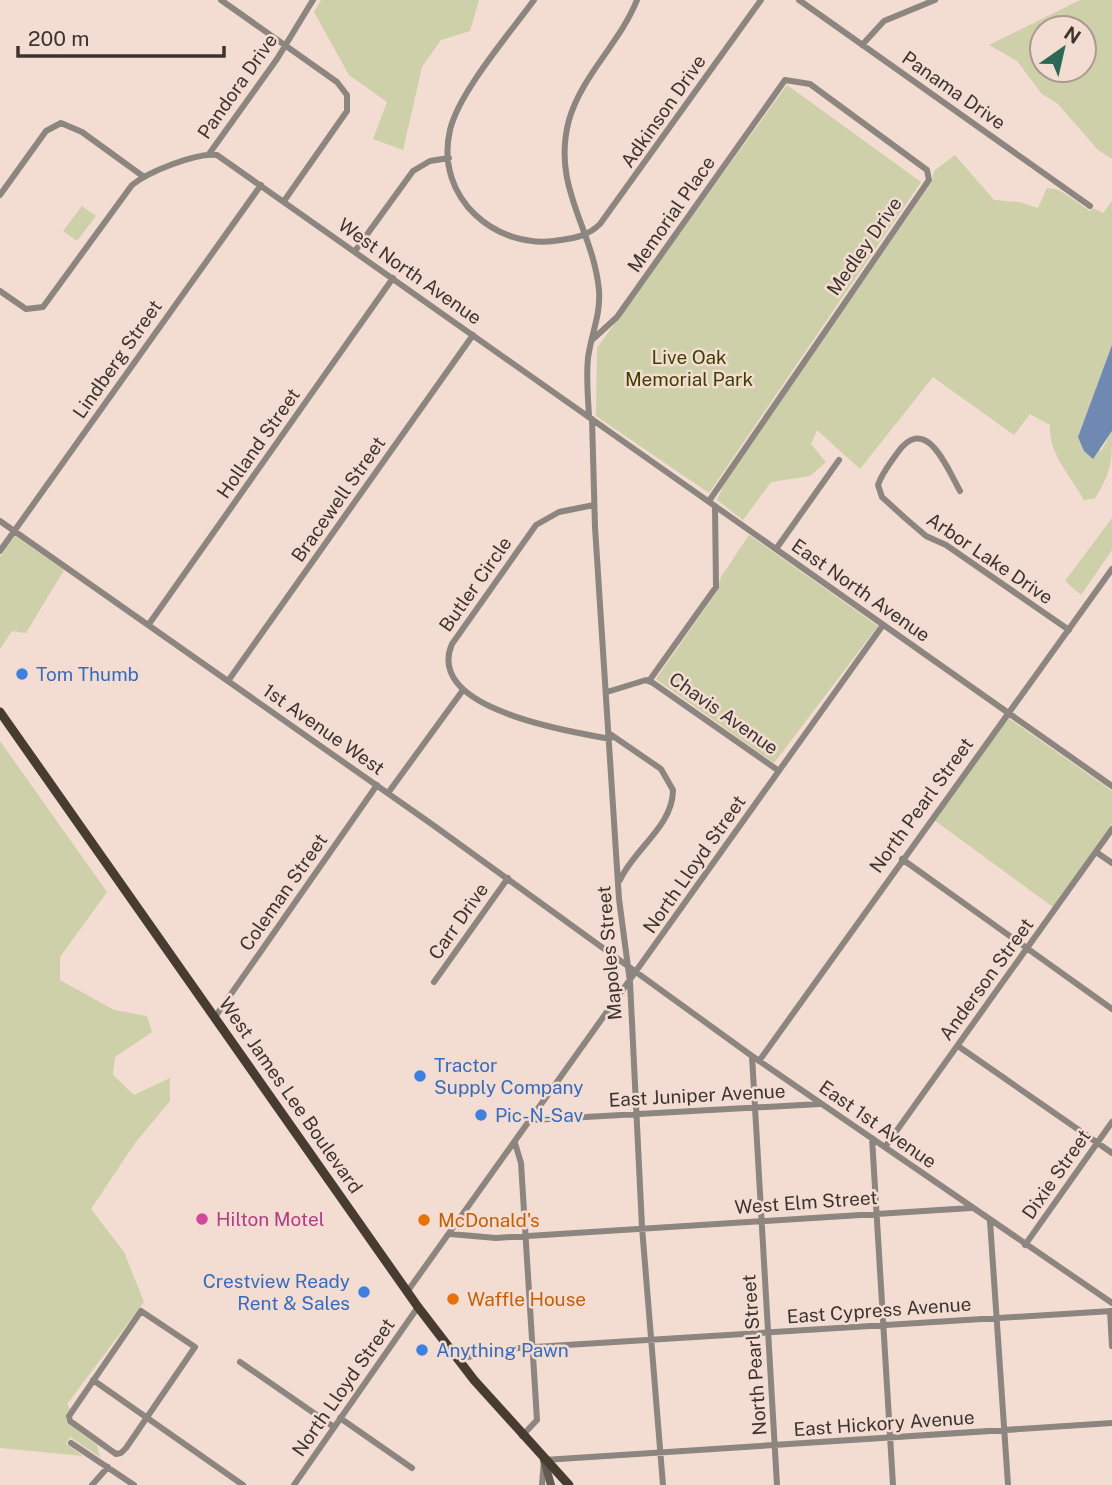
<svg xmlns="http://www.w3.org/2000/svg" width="1112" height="1485" font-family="'Public Sans',sans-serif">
  <rect width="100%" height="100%" fill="#f3dcd1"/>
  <path fill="#cdd0a8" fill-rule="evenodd" d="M321 0H479L470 31 441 40 422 67 403 150 373 139 387 102 349 75 314 12Z
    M1080 0H1112V159L1098 150 1058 104 1042 94 1017 61 989 45ZM1042 28H1084V70H1042Z
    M787 85 921 182 709 493 596 416 597 348Z
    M955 155 994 200 1019 202 1038 208 1047 188 1059 190 1090 211 1093 208 1103 213 1112 201V345L1078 437 1101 451 1112 431C1112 462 1112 471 1095 498L1084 500C1071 476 1048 454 1050 425L1030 414 1014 435 933 377 860 469 817 430 811 444 826 462 810 476 771 482 743 520 717 500 726 479 932 182 934 171Z
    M82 206 96 216 77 241 63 231Z
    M1112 518V550L1081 595 1065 581Z
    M749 535 878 626 774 763 656 679 716 593 721 577Z
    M15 536 64 570 26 633 12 631 0 649V557Z
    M1008 718 1112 791V823L1053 907 934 820Z
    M0 741 107 892 60 957V980L114 1010 147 1016 152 1032 115 1057 113 1075 134 1095 170 1078V1101L135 1143 91 1209 124 1252 144 1302 67 1404 70 1409 66 1414V1422L97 1445 100 1457 70 1437 66 1444 83 1456 0 1448Z"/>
  <path fill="#6f89b3" d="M1112 345V431L1093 459 1084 451 1078 437Z"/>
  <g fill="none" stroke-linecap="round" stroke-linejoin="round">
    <path stroke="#8d857f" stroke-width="6" d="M221 0 337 82 347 95V111L284 201
      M534 0C510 33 459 92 450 130 434 198 497 252 561 240 576 238 589 235 600 224L761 0
      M799 0 1090 206
      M862 45 884 21 935 0
      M209 154 277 59 313 0
      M0 195 46 131 61 123 82 132 144 177
      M355 251 413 171 430 161 449 158
      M0 291 26 309 43 307 132 185C148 172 197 152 217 155L1112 786
      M592 340 617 317 785 80 810 84 927 170 929 180 709 501
      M589 417C588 397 586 377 588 358 591 335 601 314 599 290 593 228 551 187 569 120 582 75 620 43 637 0
      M592 419 595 527 619 899 630 982 642 1227 663 1485
      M960 491C947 468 926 413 898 452 891 462 882 473 878 485L882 497 905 518 926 536 946 545 1069 630
      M594 505 559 512 536 525 452 644C424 709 569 731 610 739
      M0 521 433 825 752 1056 1112 1303
      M776 549 839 460
      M0 551 261 185
      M149 624 393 278
      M228 681 473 335
      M649 681 716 587 715 506
      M607 692 646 680 653 683 779 771
      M610 734 661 769 673 790C673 826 634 849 620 880
      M388 793 463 690
      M1096 852 1112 863
      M902 859 1112 1009
      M434 982 508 878
      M215 1017 377 785
      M958 1046 1112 1153
      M752 1056 777 1485
      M759 1061 1112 569
      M532 1120 820 1104
      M872 1138 893 1485
      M515 1143 521 1163 537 1420 522 1436
      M885 1147 1112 829
      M990 1221 1008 1485
      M450 1234 496 1238 971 1208
      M1025 1245 1112 1122
      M407 1292 883 625
      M141 1311 195 1347 126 1448 121 1453 116 1454 70 1421 69 1416Z
      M1110 1311 1112 1346
      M456 1359 518 1348 1112 1311
      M240 1362 334 1427
      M93 1380 243 1485
      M340 1418 412 1468
      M71 1443 134 1485
      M92 1485 108 1467
      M294 1485 418 1307
      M542 1485 544 1460 1112 1423"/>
    <path stroke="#645a51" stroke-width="8" d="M544 1460 551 1485"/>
    <path stroke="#483c31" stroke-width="9" d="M0 712 418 1307 474 1380 569 1485"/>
  </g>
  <g fill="#3f7fe0" stroke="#f3dcd1" stroke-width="2.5">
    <circle cx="22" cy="674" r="7"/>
    <circle cx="420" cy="1076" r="7"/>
    <circle cx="481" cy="1115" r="7"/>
    <circle cx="364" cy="1292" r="7"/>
    <circle cx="422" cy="1350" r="7"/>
  </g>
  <circle fill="#d1479c" stroke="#f3dcd1" stroke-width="2.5" cx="202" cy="1219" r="7"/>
  <g fill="#e8710a" stroke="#f3dcd1" stroke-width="2.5">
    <circle cx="424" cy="1220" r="7"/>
    <circle cx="453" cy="1299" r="7"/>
  </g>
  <g text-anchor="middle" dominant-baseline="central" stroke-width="5" stroke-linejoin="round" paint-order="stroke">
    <g font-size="19" fill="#3d3430" stroke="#f3dcd1">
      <text transform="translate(237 86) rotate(-55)">Pandora Drive</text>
      <text transform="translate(954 90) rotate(35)">Panama Drive</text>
      <text transform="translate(663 111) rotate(-55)">Adkinson Drive</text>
      <text transform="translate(671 214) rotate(-55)">Memorial Place</text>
      <text transform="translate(864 246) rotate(-55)">Medley Drive</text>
      <text transform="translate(410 271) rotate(35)">West North Avenue</text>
      <text transform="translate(117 359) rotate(-55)">Lindberg Street</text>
      <text transform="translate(258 443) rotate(-55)">Holland Street</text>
      <text transform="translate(338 499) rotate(-55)">Bracewell Street</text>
      <text transform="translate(990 558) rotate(34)">Arbor Lake Drive</text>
      <text transform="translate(475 584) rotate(-55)">Butler Circle</text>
      <text transform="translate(861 590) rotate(35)">East North Avenue</text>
      <text transform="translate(724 713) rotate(35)">Chavis Avenue</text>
      <text transform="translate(324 729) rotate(35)">1st Avenue West</text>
      <text transform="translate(921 805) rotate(-54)">North Pearl Street</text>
      <text transform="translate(694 864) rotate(-55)">North Lloyd Street</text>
      <text transform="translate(283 892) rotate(-55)">Coleman Street</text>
      <text transform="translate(458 921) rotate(-55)">Carr Drive</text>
      <text transform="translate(609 953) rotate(-95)">Mapoles Street</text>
      <text transform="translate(986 979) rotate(-54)">Anderson Street</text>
      <text transform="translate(291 1095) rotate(55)">West James Lee Boulevard</text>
      <text transform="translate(697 1095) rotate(-3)">East Juniper Avenue</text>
      <text transform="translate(878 1124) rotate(35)">East 1st Avenue</text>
      <text transform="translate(1056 1174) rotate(-55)">Dixie Street</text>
      <text transform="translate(806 1202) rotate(-4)">West Elm Street</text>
      <text transform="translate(879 1310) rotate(-4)">East Cypress Avenue</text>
      <text transform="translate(754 1355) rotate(-94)">North Pearl Street</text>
      <text transform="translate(343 1387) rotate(-55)">North Lloyd Street</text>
      <text transform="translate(884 1423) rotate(-4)">East Hickory Avenue</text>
    </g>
    <g font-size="19" fill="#3e4000" stroke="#f3dcd1">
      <text x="689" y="357">Live Oak<tspan x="689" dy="22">Memorial Park</tspan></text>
    </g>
    <g font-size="19" fill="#366cbe" stroke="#f3dcd1" text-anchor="start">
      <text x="36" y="674">Tom Thumb</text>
      <text x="434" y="1065">Tractor<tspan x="434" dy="22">Supply Company</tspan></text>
      <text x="495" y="1115">Pic-N-Sav</text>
      <text x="350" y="1281" text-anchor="end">Crestview Ready<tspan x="350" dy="22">Rent &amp; Sales</tspan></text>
      <text x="436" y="1350">Anything Pawn</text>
    </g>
    <g font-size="19" fill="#b23c85" stroke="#f3dcd1" text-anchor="start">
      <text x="216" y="1219">Hilton Motel</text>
    </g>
    <g font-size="19" fill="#c56008" stroke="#f3dcd1" text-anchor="start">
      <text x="438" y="1220">McDonald's</text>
      <text x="467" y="1299">Waffle House</text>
    </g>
  </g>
  <g transform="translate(1063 49) rotate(34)"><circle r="33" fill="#f3dcd1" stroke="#aa9991" stroke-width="2"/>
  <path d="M0-5L12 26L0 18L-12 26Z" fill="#2b6956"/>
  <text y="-10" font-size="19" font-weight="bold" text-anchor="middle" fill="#3d3430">N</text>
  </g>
  <path d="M18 46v10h206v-10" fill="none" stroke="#3d3430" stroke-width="3.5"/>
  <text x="28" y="46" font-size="21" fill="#3d3430" stroke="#f3dcd1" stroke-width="5" paint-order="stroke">200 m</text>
</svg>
